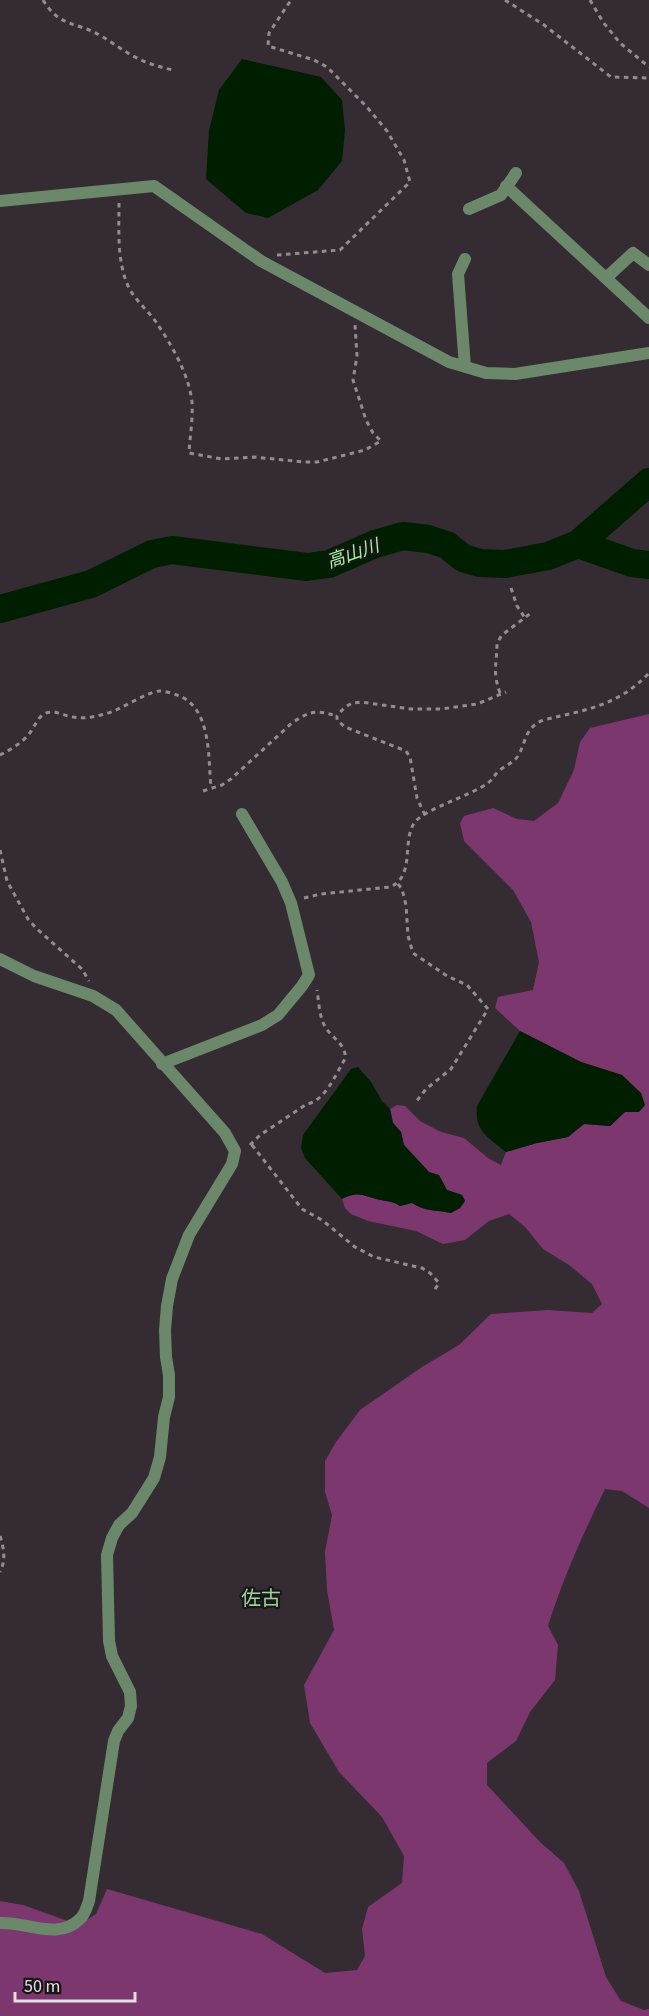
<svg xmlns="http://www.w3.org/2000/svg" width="649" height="2016" font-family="'Source Sans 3','Noto Sans JP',sans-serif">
  <rect width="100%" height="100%" fill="#342c32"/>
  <path fill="#7c376e" d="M649 714V1508L622 1491 605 1489C583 1534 563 1578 548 1626L558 1645 555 1680 530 1712 516 1741 487 1763V1785L540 1842 564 1863 579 1891 606 1977 621 2001 644 2010 649 2009V2016H0V1901L23 1905 79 1925 96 1914 107 1889 262 1934 325 1973 357 1970 365 1956 362 1929 368 1907 402 1883 404 1856 382 1817 339 1772 310 1723 304 1685 334 1630 327 1590 325 1552 332 1515 325 1492V1461L336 1442 360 1410 422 1367 459 1345 491 1314 548 1310 592 1313 602 1304 592 1284 569 1265 543 1249 525 1227 509 1214 489 1221 465 1240 443 1244 416 1231 368 1221 351 1214 345 1208 342 1199C360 1190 364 1197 381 1200 389 1202 393 1201 400 1206L412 1203C423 1211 437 1210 450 1213L460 1208 465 1201 462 1195 447 1190 439 1176 429 1172 404 1145 401 1132 393 1123 390 1109 397 1105 405 1106 420 1121 441 1132 464 1138 488 1158 501 1165 506 1152 537 1143 568 1137 584 1124 610 1126 625 1112H639L622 1075 581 1062 520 1031 495 1008 498 997 533 990 539 962 531 922 513 890 464 841 460 823 464 816 493 808 517 819 534 821 558 803 574 770 580 742 590 728Z"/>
  <path fill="#001e00" d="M242 59 321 77 342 100 345 130 342 161 318 190 268 218 246 213 206 179 209 131 219 90Z
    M520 1031 581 1062 622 1075 641 1093 645 1105 639 1112H625L610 1126 584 1124 568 1137 537 1143 506 1152C488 1137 474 1131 477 1106Z
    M358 1067 371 1082 382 1101 390 1109 393 1123 401 1132 404 1145 429 1172 439 1175 447 1190 462 1195 465 1201 460 1208 451 1213C437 1210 423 1211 412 1203L400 1206C393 1201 389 1202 381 1200 364 1197 360 1190 342 1199L305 1158 301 1148 303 1135 351 1069Z"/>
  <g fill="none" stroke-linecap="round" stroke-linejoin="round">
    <path stroke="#001e00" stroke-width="28" d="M578 544 632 563 649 565
      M0 609 91 584 152 554 172 550 307 567 329 564 375 544 403 536 428 539 447 545 463 558 480 563 505 564 548 556 578 544 649 482"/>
    <path stroke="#938c91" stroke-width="3" stroke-dasharray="4.5 4.5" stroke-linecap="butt" d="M43 0C60 28 76 21 101 36 112 42 122 50 133 56 146 63 159 67 173 70
      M505 0 544 25 611 77 649 78
      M590 0 603 22 620 43 649 67
      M119 203C119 229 117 256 126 281 132 298 146 308 156 322 171 344 189 374 192 402 193 419 190 436 189 453L222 459 254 457 304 462H317L365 450 381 441 373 433 366 420 353 380 357 356 355 325
      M277 255 340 250 410 182 404 160 387 131 366 106 327 67 314 60 268 46 269 33 291 0
      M511 588 517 606 525 618
      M500 693C492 671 497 665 497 643L502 635 531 613
      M0 755C10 750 22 743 29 734 35 727 37 717 46 713 56 710 64 716 73 717 84 719 94 717 105 714 121 710 144 693 159 691 165 691 172 693 177 695 212 707 208 758 211 788
      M203 791 222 785 231 779 293 722C313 710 315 710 337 716
      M425 815 417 798 410 757 406 751 345 727 337 720V716L344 708 352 703 361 702 411 709H441L477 704 506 692
      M0 850 7 881 28 919 36 928 82 969 89 981
      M398 884 402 889 406 905 408 936 413 953 447 976 467 985 488 1009 451 1069 426 1089 416 1102
      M304 898 321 894 390 887C416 876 401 841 415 822 425 809 472 795 488 783 493 779 495 774 500 770 506 765 513 763 518 756 527 740 524 729 543 720 585 710 618 706 649 673
      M250 1145 260 1135 307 1104C326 1100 335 1075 345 1059 347 1045 333 1039 326 1028 319 1018 319 1002 317 990
      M252 1145 302 1209 322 1220 355 1247 374 1257 422 1268 430 1273 439 1283 434 1291
      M0 1536C4 1549 6 1560 0 1572"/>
    <path stroke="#6b886b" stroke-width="12" d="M506 186 649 318
      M0 201 154 186 261 261 449 362 486 373 515 374 649 353
      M469 209 501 195 516 173
      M606 278 633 253 649 265
      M465 367 458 274 465 259
      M0 959 34 976 93 996 116 1010 225 1133 235 1151 232 1164 189 1235 172 1279 167 1306 165 1330 166 1357 169 1375V1397L164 1417 160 1457 154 1478 132 1513 119 1525 112 1538 107 1555 109 1641 112 1656 130 1692 131 1706 128 1718 118 1731 114 1741 89 1901C87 1906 85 1914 81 1918 58 1942 26 1921 0 1923
      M162 1064 262 1025 278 1015 302 986 309 975 291 903 282 882 242 814"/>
  </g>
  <g text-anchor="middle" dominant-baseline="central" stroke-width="4.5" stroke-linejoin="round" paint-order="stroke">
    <g font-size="18" font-style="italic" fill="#9cf79d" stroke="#191618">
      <text transform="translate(353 554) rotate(-19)">高山川</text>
    </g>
    <g font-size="20" fill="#9ad49a" stroke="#191618">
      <text x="261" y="1599">佐古</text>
    </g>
  </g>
  <path d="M15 1992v9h120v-9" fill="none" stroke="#e2dde1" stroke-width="3"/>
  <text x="24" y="1992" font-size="18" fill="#e2dde1" stroke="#191618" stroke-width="4.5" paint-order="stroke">50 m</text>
</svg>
